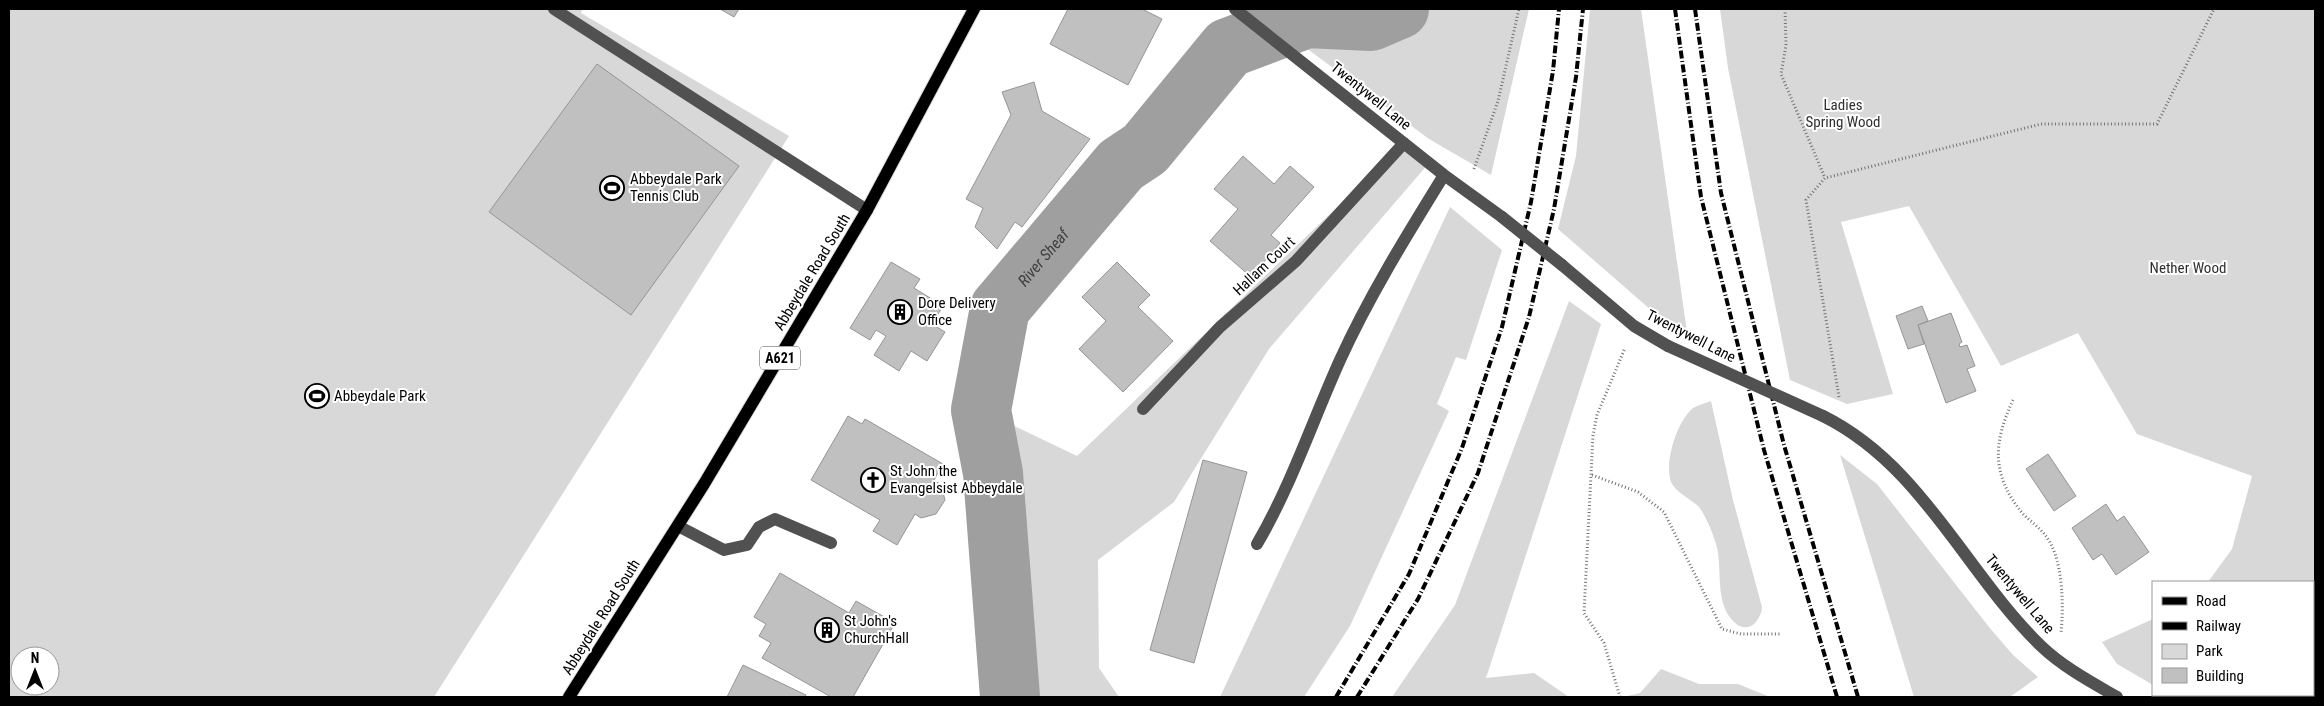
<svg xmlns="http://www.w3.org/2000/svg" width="2324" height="706" font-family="'Roboto Condensed',sans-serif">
  <rect width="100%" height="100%" fill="#fff"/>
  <path fill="#d8d8d8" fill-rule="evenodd" d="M9 9H582L581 13 789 136 434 697H9ZM20 656H50V686H20Z
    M1399 9H1529L1491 175 1429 139 1294 39 1307 18 1371 21Z
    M1590 9H1641L1687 332 1651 310 1558 229 1576 156Z
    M1720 9H2315V697H2175L2170 695H2313V582H2208L2232 549 2252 476 2137 434 2078 333 2001 366 1909 206 1841 222 1893 394 1847 404 1790 380 1728 68Z
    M1404 143 1429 163 1269 349 1174 502 1098 560 1099 668 1119 697H1006L993 473 981 410 1077 456Z
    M1450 207 1502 250 1466 360 1456 357 1437 404 1449 411 1350 626 1304 697H1220Z
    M1569 301 1601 324 1486 678 1534 673 1569 697H1392L1455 605Z
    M1711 401 1733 500 1762 607C1761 622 1747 635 1734 622 1712 600 1725 564 1714 538 1711 529 1705 515 1699 507 1691 499 1675 492 1671 482 1664 462 1677 421 1693 408 1698 405 1706 403 1711 401Z
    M1840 455 1877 484 1989 627 2013 655 2038 677 2010 697H1914Z
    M2153 619V685L2117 664 2102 642Z
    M1661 669 1699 684H1738L1770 697H1623L1640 693Z"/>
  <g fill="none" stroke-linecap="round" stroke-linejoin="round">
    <path stroke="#9f9f9f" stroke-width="60" id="s1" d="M1010 697 993 473 981 410 1000 308 1121 165 1145 149 1228 48 1307 18 1371 21 1399 9"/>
  </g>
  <path fill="#c0c0c0" stroke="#959595" d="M720 9H739L734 17Z
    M1068 9H1142L1162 19 1128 85 1050 44Z
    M597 64 739 166 631 315 489 212Z
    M1034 82 1042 111 1090 139 1022 227 1015 222 997 249 975 227 983 208 966 199 1011 115 1002 92Z
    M1243 156 1274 184 1290 166 1314 187 1271 235 1280 243 1251 277 1210 241 1238 209 1214 189Z
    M891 262 920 279 914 288 943 306 932 324 945 332 927 361 911 351 899 371 874 355 886 336 876 330 870 340 850 328Z
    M1117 262 1150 295 1138 307 1173 341 1123 392 1079 349 1106 321 1082 297Z
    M1922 306 1928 321 1918 325 1924 344 1908 349 1896 316Z
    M1951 313 1962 342 1959 344 1960 347 1967 345 1975 366 1967 369 1976 391 1946 403 1918 325Z
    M848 416 862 424 865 419 943 464 934 480 941 485 945 500 936 514 921 518 915 514 897 545 873 531 880 520 811 480Z
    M2048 454 2076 496 2054 511 2026 469Z
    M1203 460 1247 472 1194 663 1150 650Z
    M2106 504 2117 521 2124 516 2149 552 2116 575 2102 554 2093 560 2072 528Z
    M780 573 849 613 856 601 895 623 853 697H831L762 658 771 643 759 636 766 624 754 617Z
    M743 665 806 695 805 697H727Z"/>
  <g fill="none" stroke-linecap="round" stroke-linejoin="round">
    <defs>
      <path id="major" d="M569 697 704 484 867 210 974 9"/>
    </defs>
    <use href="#major" stroke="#dbdbdb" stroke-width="14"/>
    <path stroke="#737373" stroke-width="3" stroke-dasharray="1 2.5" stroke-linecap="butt" d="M1785 9 1786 45 1781 74 1825 178
      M1474 169 1498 101 1519 9
      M1839 397 1806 200 1825 178 2041 124H2157L2214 9
      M2013 400C1993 443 1991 475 2023 514 2030 521 2039 527 2045 535 2063 556 2064 606 2061 632
      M1592 475 1638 492 1664 512 1722 629 1741 634H1781
      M1620 697 1604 643 1584 613 1593 435 1597 415 1625 348"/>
    <path stroke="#515151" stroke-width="12" d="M554 9 867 210
      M1235 9 1444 175 1502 217
      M1562 265 1634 326 1668 346
      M1143 409 1220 327 1296 261 1404 143
      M1823 416C1922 465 1965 572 2041 646 2063 667 2091 682 2117 697
      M678 526 724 550 747 545 759 527 775 519 831 543
      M1257 544C1291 486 1312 422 1340 360 1369 296 1407 235 1444 175"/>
    <use href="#major" stroke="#000" stroke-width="12"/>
    <path stroke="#000" stroke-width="4" stroke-dasharray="8 2.5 1 2.5" stroke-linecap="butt" d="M1675 9 1701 197 1764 450 1837 697
      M1695 9 1721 193 1784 445 1858 697
      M1336 697 1409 574 1462 448 1502 327 1531 202 1553 71 1559 9
      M1357 697 1418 599 1478 473 1529 317 1554 209 1576 77 1583 9"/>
    <path stroke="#515151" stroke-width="12" d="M1502 217 1562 265
      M1668 346 1823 416"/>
  </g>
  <defs>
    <symbol id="stadium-ring" viewBox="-11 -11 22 22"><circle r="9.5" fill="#fff" stroke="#000" stroke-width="1.5"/><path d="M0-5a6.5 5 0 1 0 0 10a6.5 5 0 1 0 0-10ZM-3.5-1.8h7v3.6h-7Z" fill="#000"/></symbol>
    <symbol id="building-ring" viewBox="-11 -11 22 22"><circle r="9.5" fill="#fff" stroke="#000" stroke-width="1.5"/><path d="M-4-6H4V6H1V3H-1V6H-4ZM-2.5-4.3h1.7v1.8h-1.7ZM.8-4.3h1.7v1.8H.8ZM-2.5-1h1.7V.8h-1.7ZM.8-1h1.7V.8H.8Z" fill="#000"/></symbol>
    <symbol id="church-ring" viewBox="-11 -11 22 22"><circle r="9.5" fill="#fff" stroke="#000" stroke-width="1.5"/><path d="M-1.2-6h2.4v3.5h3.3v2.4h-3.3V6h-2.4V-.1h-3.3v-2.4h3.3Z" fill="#000"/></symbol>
  </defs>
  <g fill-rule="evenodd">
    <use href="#stadium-ring" x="598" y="174" width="28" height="28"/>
    <use href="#building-ring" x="886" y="298" width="28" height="28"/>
    <use href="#stadium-ring" x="303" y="382" width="28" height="28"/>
    <use href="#church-ring" x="859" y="466" width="28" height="28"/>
    <use href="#building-ring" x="813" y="616" width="28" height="28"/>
  </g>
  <g text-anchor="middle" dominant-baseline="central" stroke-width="4" stroke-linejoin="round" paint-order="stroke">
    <rect fill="#fff" stroke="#4c4c4c" stroke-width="1" x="760" y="346.5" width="40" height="23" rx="4"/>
    <g font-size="14" font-weight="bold" fill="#000">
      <text x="780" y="358">A621</text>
    </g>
    <g font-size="15" fill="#000" stroke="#fff">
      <text transform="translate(1371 96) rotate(39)">Twentywell Lane</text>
      <text transform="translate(1264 266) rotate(-43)">Hallam Court</text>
      <text transform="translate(812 272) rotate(-59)">Abbeydale Road South</text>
      <text transform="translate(1691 336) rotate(27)">Twentywell Lane</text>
      <text transform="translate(2020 594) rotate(50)">Twentywell Lane</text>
      <text transform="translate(601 617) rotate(-58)">Abbeydale Road South</text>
    </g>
    <g font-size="15" fill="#2f2f2f" stroke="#fff">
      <text x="1843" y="105">Ladies<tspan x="1843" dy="17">Spring Wood</tspan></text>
      <text x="2188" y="268">Nether Wood</text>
    </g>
    <g font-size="15" fill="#000" stroke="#fff" text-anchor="start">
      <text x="630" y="179">Abbeydale Park<tspan x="630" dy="17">Tennis Club</tspan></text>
      <text x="918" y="303">Dore Delivery<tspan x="918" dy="17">Office</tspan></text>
      <text x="334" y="396">Abbeydale Park</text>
      <text x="890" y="471">St John the<tspan x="890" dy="17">Evangelsist Abbeydale</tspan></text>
      <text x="844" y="621">St John's<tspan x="844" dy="17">ChurchHall</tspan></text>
    </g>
    <g font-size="16" font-style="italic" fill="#404040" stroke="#fff">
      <text stroke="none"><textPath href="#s1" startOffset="459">River Sheaf</textPath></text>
    </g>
  </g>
  <rect width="2324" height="706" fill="none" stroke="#000000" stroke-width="20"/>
  <rect x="2152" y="581" width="162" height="115" fill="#ffffff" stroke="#999999"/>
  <rect x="2162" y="597" width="25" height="8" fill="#000000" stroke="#999999"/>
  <text x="2196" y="606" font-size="15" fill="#000000">Road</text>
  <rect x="2162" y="622" width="25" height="8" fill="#000000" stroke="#999999"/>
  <text x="2196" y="631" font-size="15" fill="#000000">Railway</text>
  <rect x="2162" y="644" width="25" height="15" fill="#d8d8d8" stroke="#999999"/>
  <text x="2196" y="656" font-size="15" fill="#000000">Park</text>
  <rect x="2162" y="668" width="25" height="15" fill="#c0c0c0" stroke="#999999"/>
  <text x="2196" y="681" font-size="15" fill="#000000">Building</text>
  <g transform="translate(35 671)"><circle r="24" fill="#ffffff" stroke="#999999"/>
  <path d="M0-4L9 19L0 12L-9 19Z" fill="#000000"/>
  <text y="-8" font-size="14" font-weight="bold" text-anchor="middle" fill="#000000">N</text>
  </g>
</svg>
